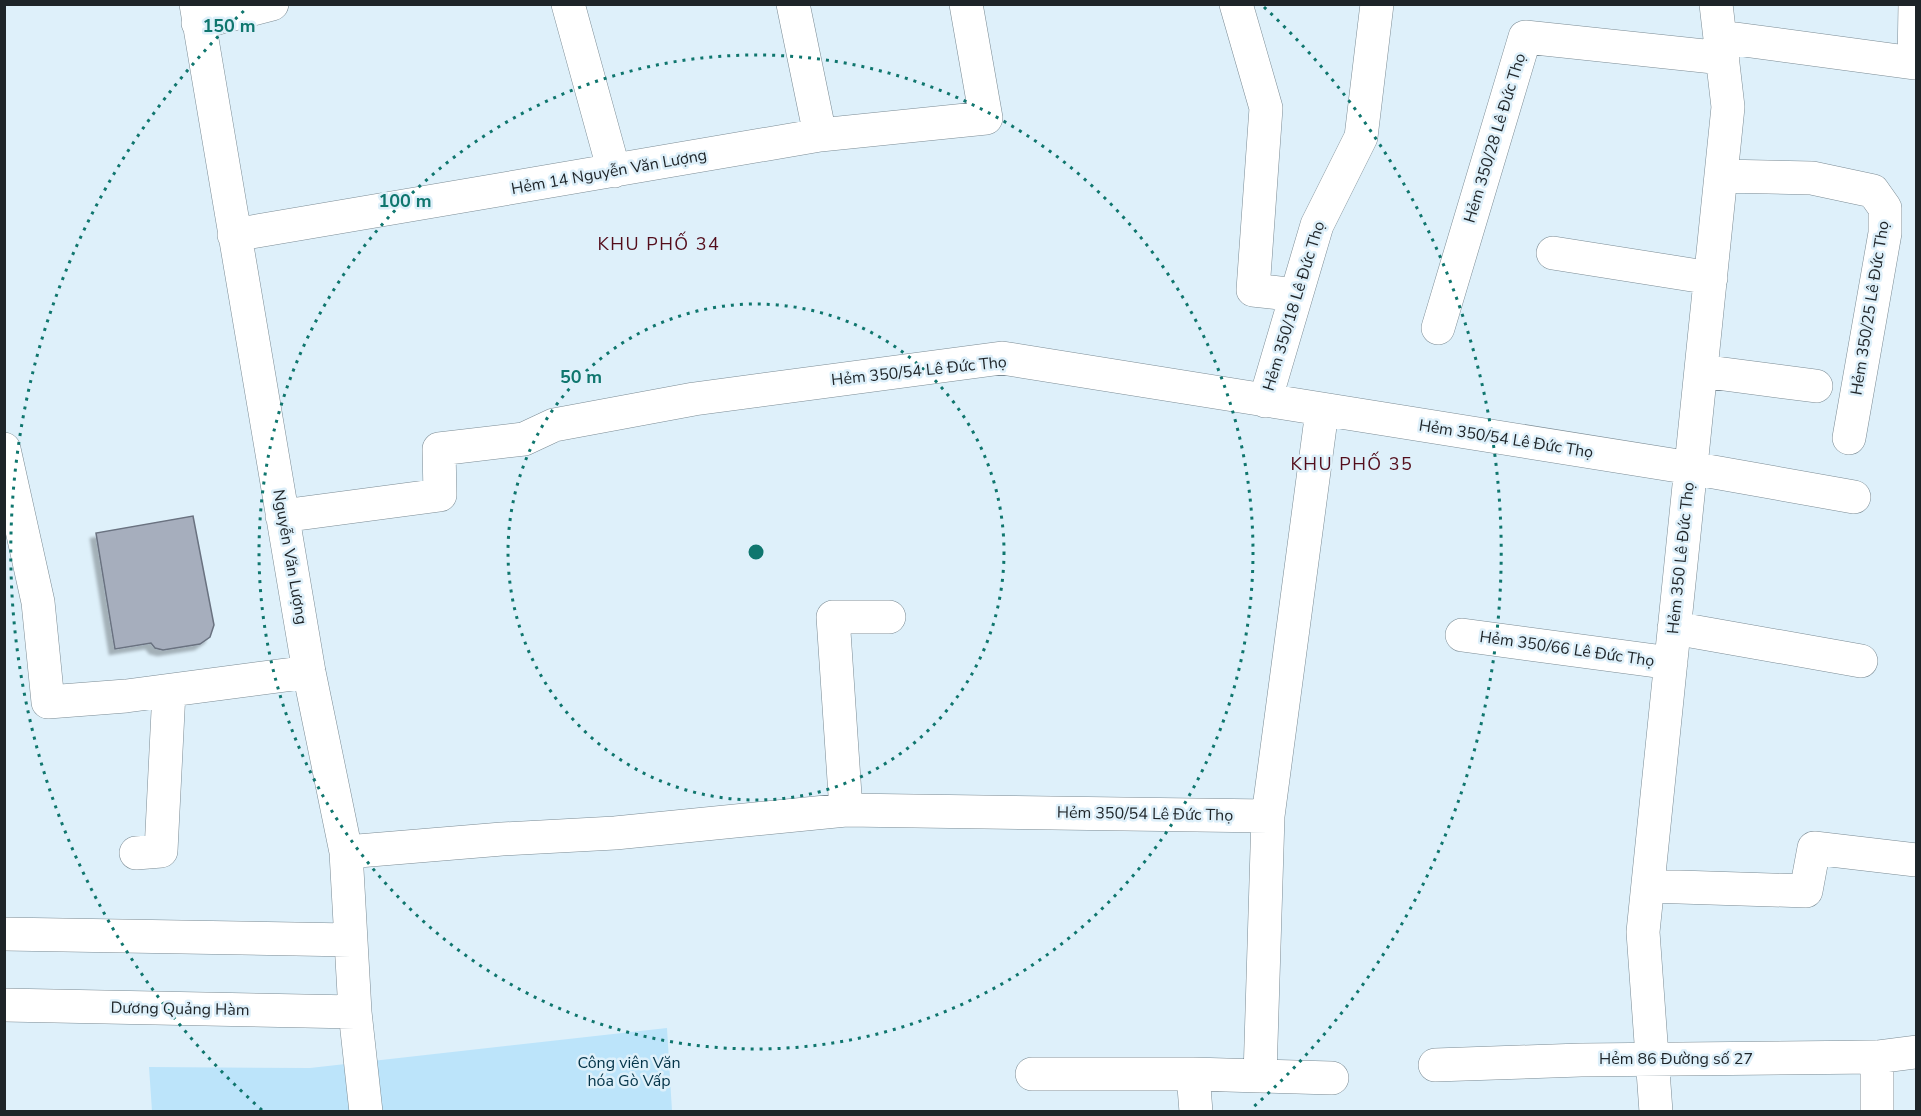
<svg xmlns="http://www.w3.org/2000/svg" width="1921" height="1116" font-family="'Nunito Sans',sans-serif">
  <defs>
    <filter id="shadow"><feDropShadow dx="-5.5" dy="5.5" stdDeviation="1.5" flood-color="#0004"/></filter>
  </defs>
  <rect width="100%" height="100%" fill="#def0fa"/>
  <path fill="#bce4fa" d="M667 1028 672 1111H152L149 1067 310 1068Z"/>
  <path fill="#a6aebd" stroke="#6a7280" stroke-width="1.5" filter="url(#shadow)" d="M193 516 214 625 210 637 200 644 163 650 155 648 151 643 115 649 96 533Z"/>
  <g fill="none" stroke-linecap="round" stroke-linejoin="round">
    <defs>
      <path id="minor" d="M196 4 309 672 346 852 355 1012 366 1112
        M568 4 614 171
        M793 4 820 135
        M1236 4 1266 108 1253 290 1296 295
        M198 23 272 4
        M1721 37 1914 63 1915 4
        M1721 176 1812 178 1873 191 1885 208V233L1849 438
        M234 235 820 135 986 118 966 4
        M1553 253 1711 278
        M1438 328 1525 37 1723 58
        M1701 371 1816 386
        M1265 401 1317 225 1361 137 1377 4
        M4 449 38 602 48 702 126 696 309 672
        M282 516 440 495 439 449 524 439 554 425 694 399 1002 358 1691 468 1854 497
        M1674 628 1861 661
        M1462 635 1671 663
        M846 810 833 617H889
        M346 852 502 839 615 833 846 810 1268 816 1322 411
        M136 853 161 851 169 691
        M1648 886 1806 891 1814 848 1916 860
        M4 934 351 940
        M4 1005 355 1012
        M1435 1065 1581 1060 1877 1057 1916 1052
        M1032 1074H1193L1260 1076 1268 816
        M1193 1074 1196 1112
        M1260 1076 1332 1078
        M1656 1112 1643 932 1728 107 1716 4
        M1877 1112V1057"/>
    </defs>
    <use href="#minor" stroke="#7b8b94" stroke-width="34"/>
    <use href="#minor" stroke="#fff" stroke-width="33"/>
  </g>
  <g fill="none" stroke="#0f766e" stroke-width="3" stroke-dasharray="3 6">
    <circle cx="756" cy="552" r="248"/>
    <circle cx="756" cy="552" r="497"/>
    <path d="M262 1110A745 745 0 0 1 248 7M1264 7A745 745 0 0 1 1250 1110"/>
  </g>
  <g text-anchor="middle" dominant-baseline="central" stroke-width="5" stroke-linejoin="round" paint-order="stroke">
    <g font-size="16" fill="#1e2428" stroke="#def0fa">
      <text transform="translate(1495 138) rotate(-73)">Hẻm 350/28 Lê Đức Thọ</text>
      <text transform="translate(609 172) rotate(-10)">Hẻm 14 Nguyễn Văn Lượng</text>
      <text transform="translate(1294 306) rotate(-73)">Hẻm 350/18 Lê Đức Thọ</text>
      <text transform="translate(1870 308) rotate(-81)">Hẻm 350/25 Lê Đức Thọ</text>
      <text transform="translate(919 371) rotate(-6)">Hẻm 350/54 Lê Đức Thọ</text>
      <text transform="translate(1506 439) rotate(9)">Hẻm 350/54 Lê Đức Thọ</text>
      <text transform="translate(290 557) rotate(80)">Nguyễn Văn Lượng</text>
      <text transform="translate(1681 558) rotate(-84)">Hẻm 350 Lê Đức Thọ</text>
      <text transform="translate(1567 649) rotate(8)">Hẻm 350/66 Lê Đức Thọ</text>
      <text transform="translate(1145 814) rotate(1)">Hẻm 350/54 Lê Đức Thọ</text>
      <text transform="translate(180 1009) rotate(1)">Dương Quảng Hàm</text>
      <text x="1676" y="1059">Hẻm 86 Đường số 27</text>
    </g>
    <g font-size="16" fill="#033348" stroke="#def0fa">
      <text x="629" y="1063">Công viên Văn<tspan x="629" dy="18">hóa Gò Vấp</tspan></text>
    </g>
    <g font-size="18" letter-spacing="1.5" fill="#540e1c" stroke="#def0fa">
      <text x="659" y="244">KHU PHỐ 34</text>
      <text x="1352" y="464">KHU PHỐ 35</text>
    </g>
  </g>
  <circle cx="756" cy="552" r="9" fill="#0f766e" stroke="#def0fa" stroke-width="3"/>
  <g font-size="18" text-anchor="middle" font-weight="bold" fill="#0f766e" stroke="#def0fa" stroke-width="5" stroke-linejoin="round" paint-order="stroke">
    <text x="229" y="32">150 m</text>
    <text x="405" y="207">100 m</text>
    <text x="581" y="383">50 m</text>
  </g>
  <rect width="1921" height="1116" fill="none" stroke="#1e2428" stroke-width="12"/>
</svg>
